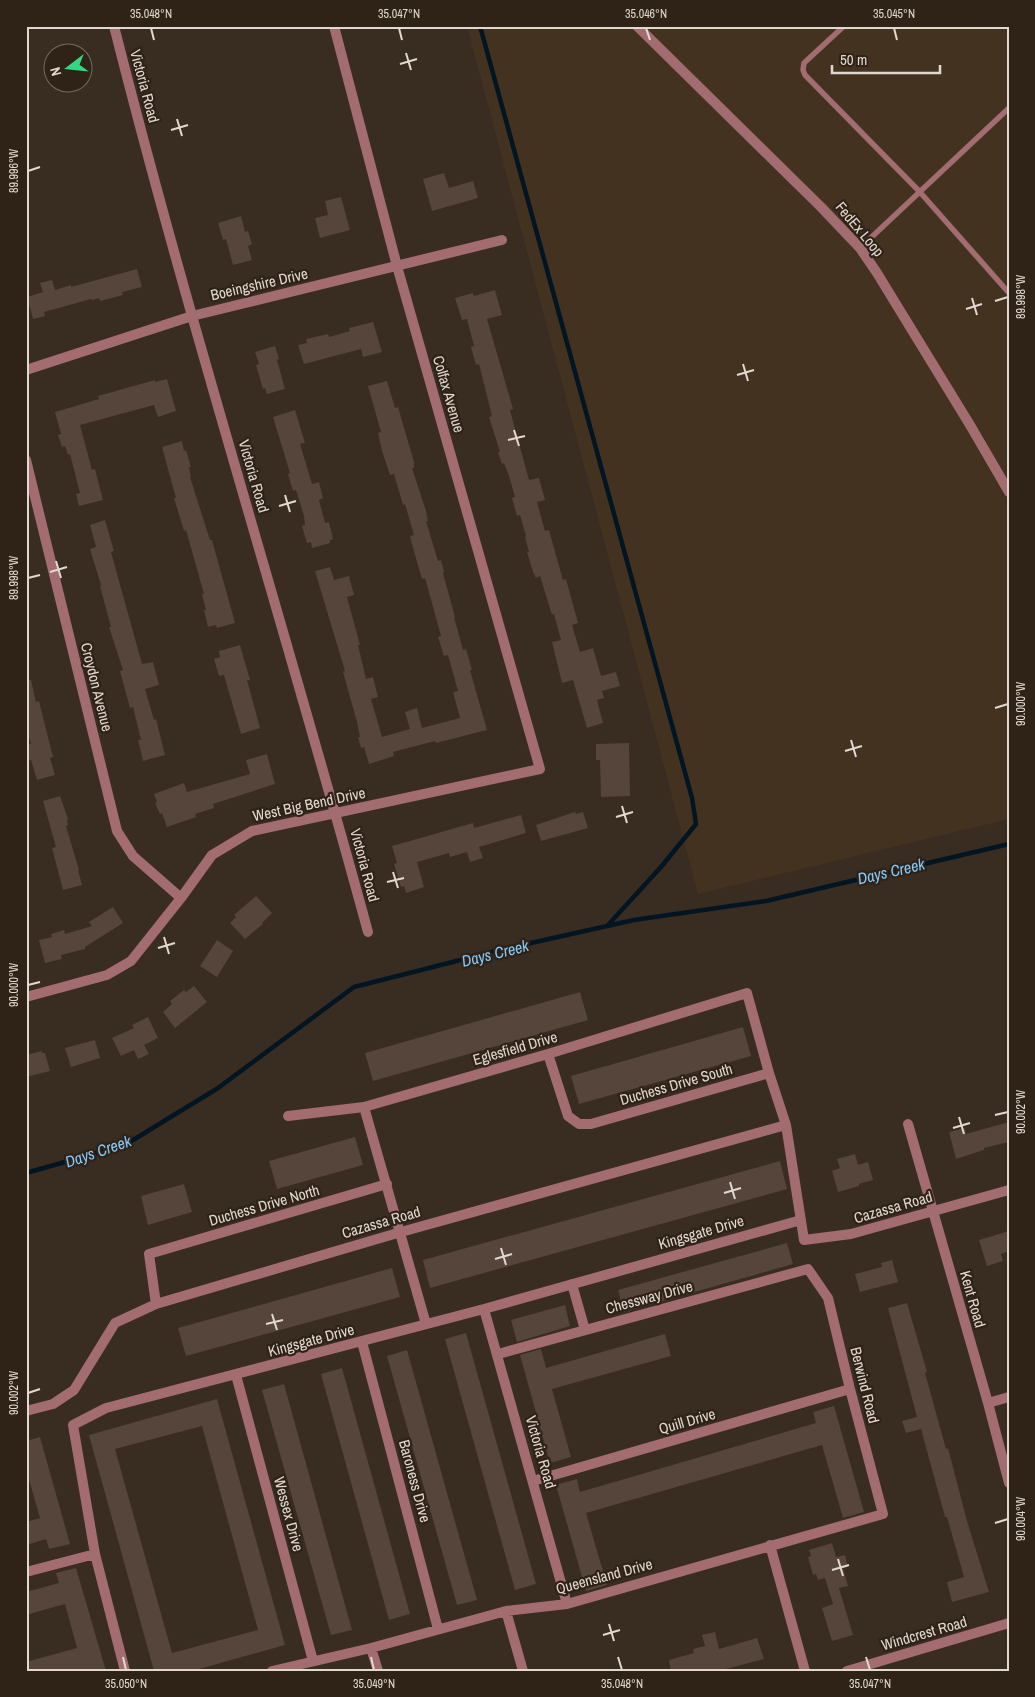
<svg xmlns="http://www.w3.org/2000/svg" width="1035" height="1697" font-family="'Archivo Narrow',sans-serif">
  <rect width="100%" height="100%" fill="#392c20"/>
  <path fill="#443221" d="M467 26H1009V819L698 894Z"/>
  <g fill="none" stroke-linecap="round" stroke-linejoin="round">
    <path stroke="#021523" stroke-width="4.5" d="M480 26 692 798 696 824 661 867 608 925
      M26 1173 125 1145 218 1088 354 987 504 949 634 920 766 901 1009 844"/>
  </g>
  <path fill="#55453b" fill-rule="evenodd" d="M444 173 449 188 473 181 478 198 432 211 423 179Z
    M341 197 350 230 320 238 315 218 328 215 325 201Z
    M241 216 245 232 248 231 252 244 248 246 252 260 233 265 226 239 223 240 218 223Z
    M137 269 142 287 122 292 123 295 100 301 99 298 92 300 91 299 44 312 45 316 33 319 27 297 43 292 40 283 52 280 55 290 71 285V287Z
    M495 290 502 315 487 319 513 409 510 410 514 425 529 480 539 478 545 500 537 502 545 531 549 530 563 580 566 579 578 623 572 625 580 652 593 648 601 676 616 672 620 686 602 691 604 698 597 700 603 723 587 728 573 680 562 683 552 642 561 640 554 614 552 615 540 576 536 578 533 572 527 552H529L525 537 526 536 520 515 517 516 512 498 515 497 509 476 504 463 502 464 498 452H500L489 417 492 416 479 364 476 365 471 347 474 346 467 319 462 320 455 298 473 293 474 296Z
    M373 322 382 352 363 357 361 349 304 364 298 345 307 343 306 339 328 334 329 337 350 331 349 328Z
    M275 346 279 359 277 360 285 389 267 394 265 388 263 389 256 365 259 364 255 352Z
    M167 379 176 411 158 417 154 405 80 425 92 470 95 469 103 500 79 506 76 494 80 493 70 454 68 455 65 446 62 447 58 435 61 434 55 412 99 399 98 396 155 380V382Z
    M387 381 395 408 398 407 414 462V468H412L426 511 428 521H426L438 561 441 560 444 572 443 573 455 617H454L463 650 466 649 472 670H470L487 730 436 743 435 741 393 752 394 756 369 764 364 747 361 748 358 737H360L357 722 343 672 345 671 315 571 330 567 334 580 349 576 354 595 347 597 360 645H358L366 679 373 677 378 697 371 699 382 737 410 729 405 712 417 708 422 728 460 718 453 692 458 691 448 655 444 656 438 637 441 636 425 578 422 579 413 548 410 536 414 535 405 504 403 505 394 474 390 475 382 451 378 433 381 432 368 386Z
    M295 410 305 443 300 444 312 484 319 482 323 498 319 500 325 523 329 522 333 539 330 540V543L312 548 311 542 307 543 302 526 305 525 304 516 296 490 293 491 288 474 290 473 273 417Z
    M182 441 184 451 186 450 191 467H189L191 477H190L210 540H212L235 623 217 628 216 625 208 627 204 610H206L202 594H204L186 530 184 531 174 498H176L162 447Z
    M105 520 114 551 111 552 142 664 153 662 159 685 145 689 154 720 156 719 165 755 143 761 138 740H141L133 707 130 708 120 671 123 670 109 627H111L100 586 101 585 90 549 96 547 90 525Z
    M240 645 250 680H247L260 728 241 734 224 675 219 676 214 659 220 657 219 651Z
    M26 680H31L36 702 39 701 53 757 50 758 55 775 37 780 31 760 26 761V745L31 744 26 726Z
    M629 743 630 796 601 797 600 760H596V744Z
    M267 754 275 784 213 804 214 808 195 814 196 817 167 827 162 813 160 814 155 803 157 802 154 794 184 783 187 792 250 774 246 760Z
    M60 796 68 819 67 820 68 825 66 826 79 870H78L82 885 63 890 52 848 56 847 43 801Z
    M575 812 576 814 583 812 588 828 541 841 536 825Z
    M521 815 526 833 479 847 483 858 470 862 467 852 450 857 449 853 417 862 424 887 406 893 404 886 401 887 394 864 397 863 392 846 473 823 474 828Z
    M256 896 272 913 262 923 263 924 245 939 230 923 236 917 234 915Z
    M113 907 123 923 85 947V949L61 955 62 959 45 963 39 940 52 937 51 934 64 930 65 934 92 926 89 922Z
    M217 940 233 951 217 977 200 966Z
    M194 986 207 1002 175 1028 163 1012 172 1004 170 1001 184 990 186 992Z
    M580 992 588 1020 373 1081 365 1053Z
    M148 1017 158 1038 144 1045 149 1054 138 1059 134 1050 121 1056 112 1038 134 1028 132 1025Z
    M743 1027 751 1056 579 1104 571 1076Z
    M95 1040 100 1058 71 1067 65 1048Z
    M42 1051V1053H45L50 1071 26 1077V1055Z
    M1009 1122V1142L984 1148V1150L956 1159 949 1132 965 1128 966 1134Z
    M355 1137 363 1165 277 1189 269 1161Z
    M855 1154 858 1165 868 1162 873 1180 859 1184V1186L838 1192 832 1171 840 1168 837 1159Z
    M780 1161 787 1189 430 1288 423 1260Z
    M184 1184 192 1212 148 1225 141 1196Z
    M1009 1231V1251L1001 1254 1003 1261 987 1266 979 1240Z
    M787 1243 793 1264 624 1312 618 1290Z
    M892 1260 898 1282 860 1292 855 1274 882 1267 881 1263Z
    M392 1268 400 1297 186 1356 178 1328Z
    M907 1303 927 1372 925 1373 946 1449 948 1448 967 1521 989 1592 952 1602 947 1582 964 1577 947 1517H945L921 1429 906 1433 902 1421 917 1417 888 1308Z
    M565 1305 570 1326 517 1342 511 1320Z
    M466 1333 536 1584 515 1590 445 1339Z
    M665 1334 671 1356 552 1389 571 1457 550 1463 520 1355 541 1349 546 1368Z
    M407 1350 477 1600 457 1605 387 1356Z
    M342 1368 410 1614 389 1620 321 1374Z
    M284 1384 352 1630 331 1635 262 1390Z
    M217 1399 285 1645 192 1671H154L89 1435ZM202 1426 258 1630 172 1653 115 1449Z
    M834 1406 864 1512 843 1518 822 1445 586 1513 607 1585 586 1591 556 1485 577 1479 580 1492 816 1423 813 1412Z
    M40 1437 70 1544 49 1549 46 1539 26 1545V1522L40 1518 26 1469V1441Z
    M832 1543 836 1557 845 1555 848 1567 843 1568 848 1586 839 1588 853 1635 832 1641 822 1608 833 1604 825 1578 818 1580 816 1574 813 1575 808 1557 811 1556 809 1550Z
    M76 1568 106 1671H26V1662L77 1648 65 1604 26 1615V1592L59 1583 56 1573Z
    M715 1632 719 1649 757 1638 764 1659 718 1671H671L669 1660 694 1653 693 1649 705 1646 702 1635Z"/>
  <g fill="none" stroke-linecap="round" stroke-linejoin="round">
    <path stroke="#a36c70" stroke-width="5.5" d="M844 26 804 63 803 70 805 75 919 191 1009 293
      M860 248 1009 108"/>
    <path stroke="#a36c70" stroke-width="10" d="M114 26C191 331 286 630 368 932
      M637 26 821 207 860 248 877 273 970 425 1009 492
      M26 370 192 316 502 240
      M26 460 117 831 133 856 181 898
      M26 997 107 975 131 961 181 898 212 855 252 831 540 769 397 266 334 26
      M548 1054 568 1116 579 1124H591L769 1073
      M364 1107 426 1324
      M288 1116 364 1107 548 1054 747 993 769 1073 786 1125 804 1240 851 1234 1009 1190
      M908 1124 988 1403 1009 1483
      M572 1284 585 1330
      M156 1304 149 1254 387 1184
      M484 1309 567 1604
      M362 1342 438 1629
      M236 1375 313 1661
      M988 1403 1009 1397
      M26 1411 53 1404 74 1390 115 1323 156 1304 401 1232 786 1125
      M533 1481 850 1389
      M770 1545 805 1671
      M26 1572 95 1554
      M506 1611 523 1671
      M371 1648 378 1671
      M125 1671 95 1554 73 1425 106 1408 484 1309 801 1220
      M272 1671 371 1648 506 1611 567 1604 883 1514 850 1389 828 1298 808 1269 498 1354
      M847 1671 1009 1623"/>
  </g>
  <path fill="none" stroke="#e1d9d1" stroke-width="2" d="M151 28 154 40M399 28 402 40M646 28 650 40M894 28 897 40M406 53 411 70M400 64 417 59M177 119 182 136M171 130 188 125M28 171 40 167M972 298 977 315M995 301 1008 297M966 309 982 304M743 364 748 381M737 375 754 370M514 430 519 446M508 440 525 436M285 495 290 512M279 506 296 501M56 561 61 578M50 572 67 567M28 578 40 575M995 708 1008 704M851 740 856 757M845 751 862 746M622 806 627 823M616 817 633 812M393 872 398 888M387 882 404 878M164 937 169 954M158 948 175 943M28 985 40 982M995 1115 1008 1112M959 1117 964 1134M953 1128 970 1123M730 1182 735 1199M724 1193 741 1188M501 1248 506 1265M495 1259 512 1254M272 1314 277 1330M266 1324 283 1320M28 1393 40 1389M995 1523 1008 1519M838 1559 843 1576M832 1570 849 1565M609 1624 614 1641M603 1635 620 1630M123 1657 126 1670M371 1657 374 1670M618 1657 622 1670M866 1657 870 1670"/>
  <g text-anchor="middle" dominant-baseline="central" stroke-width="4.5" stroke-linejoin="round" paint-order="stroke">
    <g font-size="15" fill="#e1d9d1" stroke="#2f2217">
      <text transform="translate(145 86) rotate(75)">Victoria Road</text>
      <text transform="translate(860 229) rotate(50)">FedEx Loop</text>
      <text transform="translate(259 284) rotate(-13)">Boeingshire Drive</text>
      <text transform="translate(449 394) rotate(74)">Colfax Avenue</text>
      <text transform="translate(254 476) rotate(74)">Victoria Road</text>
      <text transform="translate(97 687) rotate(76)">Croydon Avenue</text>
      <text transform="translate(309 804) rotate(-12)">West Big Bend Drive</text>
      <text transform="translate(365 865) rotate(75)">Victoria Road</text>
      <text transform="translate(515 1048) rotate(-16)">Eglesfield Drive</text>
      <text transform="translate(676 1084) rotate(-16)">Duchess Drive South</text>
      <text transform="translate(264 1205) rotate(-16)">Duchess Drive North</text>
      <text transform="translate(893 1207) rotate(-16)">Cazassa Road</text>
      <text transform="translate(381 1222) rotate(-16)">Cazassa Road</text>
      <text transform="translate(701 1232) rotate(-16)">Kingsgate Drive</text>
      <text transform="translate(649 1297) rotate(-15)">Chessway Drive</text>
      <text transform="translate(973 1299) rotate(74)">Kent Road</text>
      <text transform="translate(311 1340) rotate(-15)">Kingsgate Drive</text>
      <text transform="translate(865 1385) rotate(76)">Berwind Road</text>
      <text transform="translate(687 1421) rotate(-16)">Quill Drive</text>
      <text transform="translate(541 1452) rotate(74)">Victoria Road</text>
      <text transform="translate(415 1481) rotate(75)">Baroness Drive</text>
      <text transform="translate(289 1514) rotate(75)">Wessex Drive</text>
      <text transform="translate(604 1576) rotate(-15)">Queensland Drive</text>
      <text transform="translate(924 1633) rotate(-16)">Windcrest Road</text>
    </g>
    <g font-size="16" font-style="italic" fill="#83cafd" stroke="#2f2217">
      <text transform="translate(891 871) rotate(-13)">Days Creek</text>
      <text transform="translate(495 953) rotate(-14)">Days Creek</text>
      <text transform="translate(98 1151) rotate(-19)">Days Creek</text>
    </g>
  </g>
  <rect width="1035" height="1697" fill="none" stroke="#2f2217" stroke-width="55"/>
  <g transform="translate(68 68) rotate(254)"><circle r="24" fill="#2f2217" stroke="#766b61"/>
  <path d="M0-4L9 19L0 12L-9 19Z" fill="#33d882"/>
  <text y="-8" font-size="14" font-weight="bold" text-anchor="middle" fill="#e1d9d1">N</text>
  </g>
  <path d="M832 65v8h108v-8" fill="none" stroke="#e1d9d1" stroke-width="2.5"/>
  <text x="840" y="65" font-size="15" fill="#e1d9d1" stroke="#2f2217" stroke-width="4" paint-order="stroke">50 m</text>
  <rect x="28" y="28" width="980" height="1642" fill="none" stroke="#e1d9d1" stroke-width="2"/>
  <g font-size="12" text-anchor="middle" fill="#e1d9d1">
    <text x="151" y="18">35.048°N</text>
    <text x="399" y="18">35.047°N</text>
    <text x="646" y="18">35.046°N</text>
    <text x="894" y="18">35.045°N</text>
    <text transform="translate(14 171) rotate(-90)" y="4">89.996°W</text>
    <text transform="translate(1021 297) rotate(-90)" y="4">89.998°W</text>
    <text transform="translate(14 578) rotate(-90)" y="4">89.998°W</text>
    <text transform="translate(1021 704) rotate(-90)" y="4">90.000°W</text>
    <text transform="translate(14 985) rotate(-90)" y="4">90.000°W</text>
    <text transform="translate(1021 1112) rotate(-90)" y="4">90.002°W</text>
    <text transform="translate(14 1393) rotate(-90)" y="4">90.002°W</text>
    <text transform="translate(1021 1519) rotate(-90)" y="4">90.004°W</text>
    <text x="126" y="1688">35.050°N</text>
    <text x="374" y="1688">35.049°N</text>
    <text x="622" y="1688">35.048°N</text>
    <text x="870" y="1688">35.047°N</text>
  </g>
</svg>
